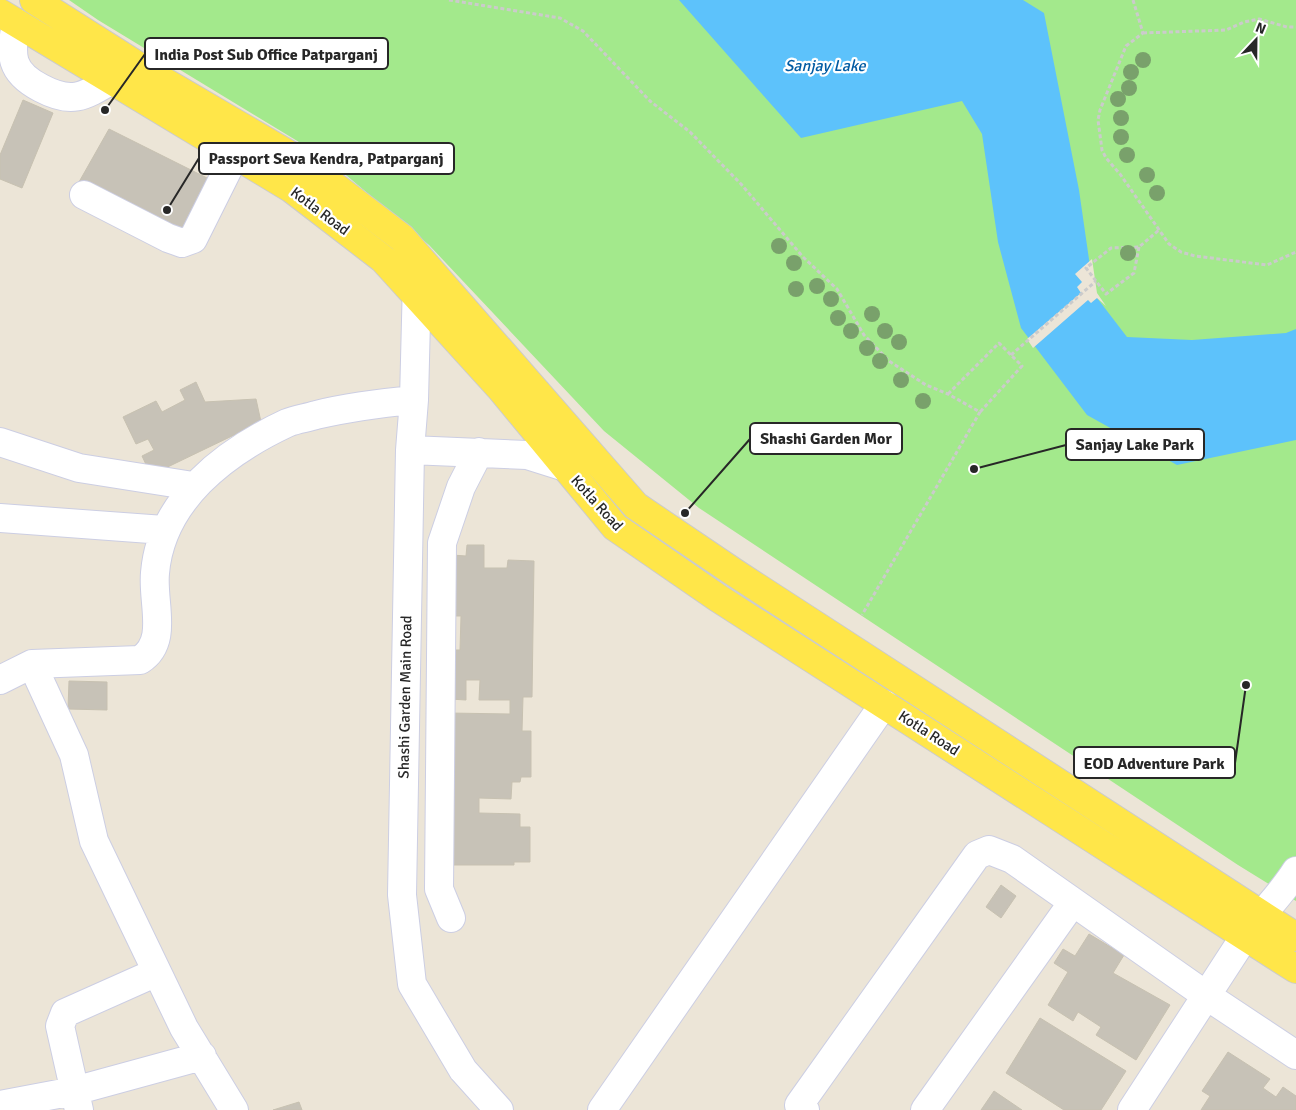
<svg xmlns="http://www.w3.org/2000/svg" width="1296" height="1110" font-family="Signika,sans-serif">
  <rect width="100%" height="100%" fill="#ece5d7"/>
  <path fill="#a3e98c" d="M69 0H1296V901L1238 865 699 508 604 431 429 245 327 159 98 20Z"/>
  <path fill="#5dc2fb" d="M679 0H1023L1044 13 1079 190 1094 294 1127 337 1192 340 1286 333 1296 329V440L1177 465 1087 415 1021 328 998 242 982 134 962 101 801 138Z"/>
  <path fill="#ece5d7" d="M1092 259 1097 293 1106 306 1097 298 1091 303 1088 300 1033 348 1027 339 1081 293 1077 287 1082 282 1075 274Z"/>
  <path fill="#c7c2b7" stroke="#c7c1b1" d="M23 100 53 113 22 188 0 179V155Z
    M109 129 215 182 186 238 79 182Z
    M196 382 205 402 256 399 261 422 151 475 142 456 154 450 148 439 136 444 123 417 156 401 162 412 185 400 180 390Z
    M467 545H484V568H507L508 560 534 561 532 697H523L522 731H531V777H521L520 782H512L511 799 479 798V813L520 814V827H530V862H514V865H447L449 713 510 714V700H479L480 680H466V700L450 699V650H460L461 616H451L452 555 466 556Z
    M69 681 107 682V710L68 709Z
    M1001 885 1016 896 1001 918 986 907Z
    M1089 934 1124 955 1113 973 1170 1005 1136 1060 1096 1035 1101 1027 1078 1012 1073 1021 1048 1005 1068 972 1054 963 1063 949 1075 956Z
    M1040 1018 1126 1071 1101 1110H1064L1006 1073Z
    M1228 1052 1270 1079 1263 1088 1276 1097 1283 1087 1296 1096V1110H1201L1210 1096 1202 1091Z
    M994 1091 1022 1110H981Z
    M299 1102 302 1110H273Z"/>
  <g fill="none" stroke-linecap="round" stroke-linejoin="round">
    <defs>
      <path id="minor" d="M16 23C10 56 10 72 41 88 71 104 83 97 110 81
        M84 195 168 238 182 243 193 239 235 155
        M417 280 414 400 410 450 402 895 412 984 463 1070 499 1110
        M0 442 79 468 193 486
        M410 450 527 455 565 467
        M0 518 164 530
        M32 664 140 660C169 642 152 603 155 573 161 500 225 452 287 423 296 419 307 418 316 415 349 407 381 403 414 400
        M0 680 32 664 74 755 94 841 184 1028 234 1110
        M451 918 439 889 442 543 461 487 479 452
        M0 1105 74 1091 202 1056
        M79 1110 60 1026 65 1013 157 972
        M602 1110 884 704
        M805 1110 799 1105 977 855 989 850 1012 859 1207 996 1296 1055
        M925 1110 1073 902
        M1132 1110 1245 936C1261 913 1281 895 1296 871"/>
      <path id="major" d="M34 0 146 71 305 164 402 238 636 506 735 573 1296 937
        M0 13 292 189 383 259 501 389 615 527 718 598 1296 969"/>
    </defs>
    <use href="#minor" stroke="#cccee3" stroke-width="30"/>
    <use href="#major" stroke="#cbcbcb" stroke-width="30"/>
    <path stroke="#cbcbcb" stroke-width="3" stroke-dasharray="4 2.5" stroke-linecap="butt" d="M449 0 560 18 583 31 650 101 690 132 741 184 803 257 837 289 864 335 889 361 926 385 948 394 980 412 862 615
      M1133 0 1143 33 1126 46 1100 110 1098 120 1102 150 1106 158 1120 174 1169 244 1181 252 1195 256 1267 265 1296 252
      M1143 33 1226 30 1244 22 1259 19 1287 27H1296
      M1139 247 1134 273 1106 294 1086 268 1111 248 1139 247 1159 230
      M1011 355 1096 281
      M948 394 999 343 1022 366 980 412"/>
    <use href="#minor" stroke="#fff" stroke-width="28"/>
    <use href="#major" stroke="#ffe649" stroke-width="28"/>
  </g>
  <g fill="#79a16b">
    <circle cx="1143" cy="60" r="8"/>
    <circle cx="1131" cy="72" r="8"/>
    <circle cx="1129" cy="88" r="8"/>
    <circle cx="1118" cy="99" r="8"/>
    <circle cx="1121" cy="118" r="8"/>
    <circle cx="1121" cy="137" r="8"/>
    <circle cx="1127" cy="155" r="8"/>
    <circle cx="1147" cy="175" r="8"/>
    <circle cx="1157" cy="193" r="8"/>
    <circle cx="779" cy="246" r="8"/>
    <circle cx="1128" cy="253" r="8"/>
    <circle cx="794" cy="263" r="8"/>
    <circle cx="817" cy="286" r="8"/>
    <circle cx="796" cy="289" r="8"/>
    <circle cx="831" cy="299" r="8"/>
    <circle cx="872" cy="314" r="8"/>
    <circle cx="838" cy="318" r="8"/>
    <circle cx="851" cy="331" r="8"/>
    <circle cx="885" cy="331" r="8"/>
    <circle cx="899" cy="342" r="8"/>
    <circle cx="867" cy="348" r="8"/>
    <circle cx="880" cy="361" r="8"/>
    <circle cx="901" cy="380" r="8"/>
    <circle cx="923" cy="401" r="8"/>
  </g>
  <g text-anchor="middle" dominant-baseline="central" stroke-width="4.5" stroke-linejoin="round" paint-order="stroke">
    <g font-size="15" fill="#272727" stroke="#fff">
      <text transform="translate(320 211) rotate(37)">Kotla Road</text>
      <text transform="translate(597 503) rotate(48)">Kotla Road</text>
      <text transform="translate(405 697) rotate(-89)">Shashi Garden Main Road</text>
      <text transform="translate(929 733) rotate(33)">Kotla Road</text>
    </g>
    <g font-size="16" font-style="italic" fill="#005ba3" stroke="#fff">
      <text x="825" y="66">Sanjay Lake</text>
    </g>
  </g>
  <path fill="none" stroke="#272727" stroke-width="2" d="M105 110L145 54M167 210L199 158M685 513L750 439M974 469L1066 445M1246 685L1235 763"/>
  <g fill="#272727" stroke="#fff" stroke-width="2">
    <circle cx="105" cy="110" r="5"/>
    <circle cx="167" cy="210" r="5"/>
    <circle cx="685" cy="513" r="5"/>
    <circle cx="974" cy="469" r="5"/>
    <circle cx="1246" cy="685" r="5"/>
  </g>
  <g fill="#fff" stroke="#272727" stroke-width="2">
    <rect x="145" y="38" width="243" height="31" rx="5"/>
    <rect x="199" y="143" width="255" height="31" rx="5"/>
    <rect x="750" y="423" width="152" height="31" rx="5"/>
    <rect x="1066" y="429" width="138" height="31" rx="5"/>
    <rect x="1074" y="747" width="161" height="31" rx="5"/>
  </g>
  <g font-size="16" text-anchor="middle" font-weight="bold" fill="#272727">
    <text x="266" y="60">India Post Sub Office Patparganj</text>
    <text x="326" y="164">Passport Seva Kendra, Patparganj</text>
    <text x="826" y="444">Shashi Garden Mor</text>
    <text x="1135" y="450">Sanjay Lake Park</text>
    <text x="1154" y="769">EOD Adventure Park</text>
  </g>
  <g transform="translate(1256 40) rotate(22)" stroke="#ffffff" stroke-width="4" paint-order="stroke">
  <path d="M0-4L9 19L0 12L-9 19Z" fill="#272727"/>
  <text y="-8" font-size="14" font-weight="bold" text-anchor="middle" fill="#272727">N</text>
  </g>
</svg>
